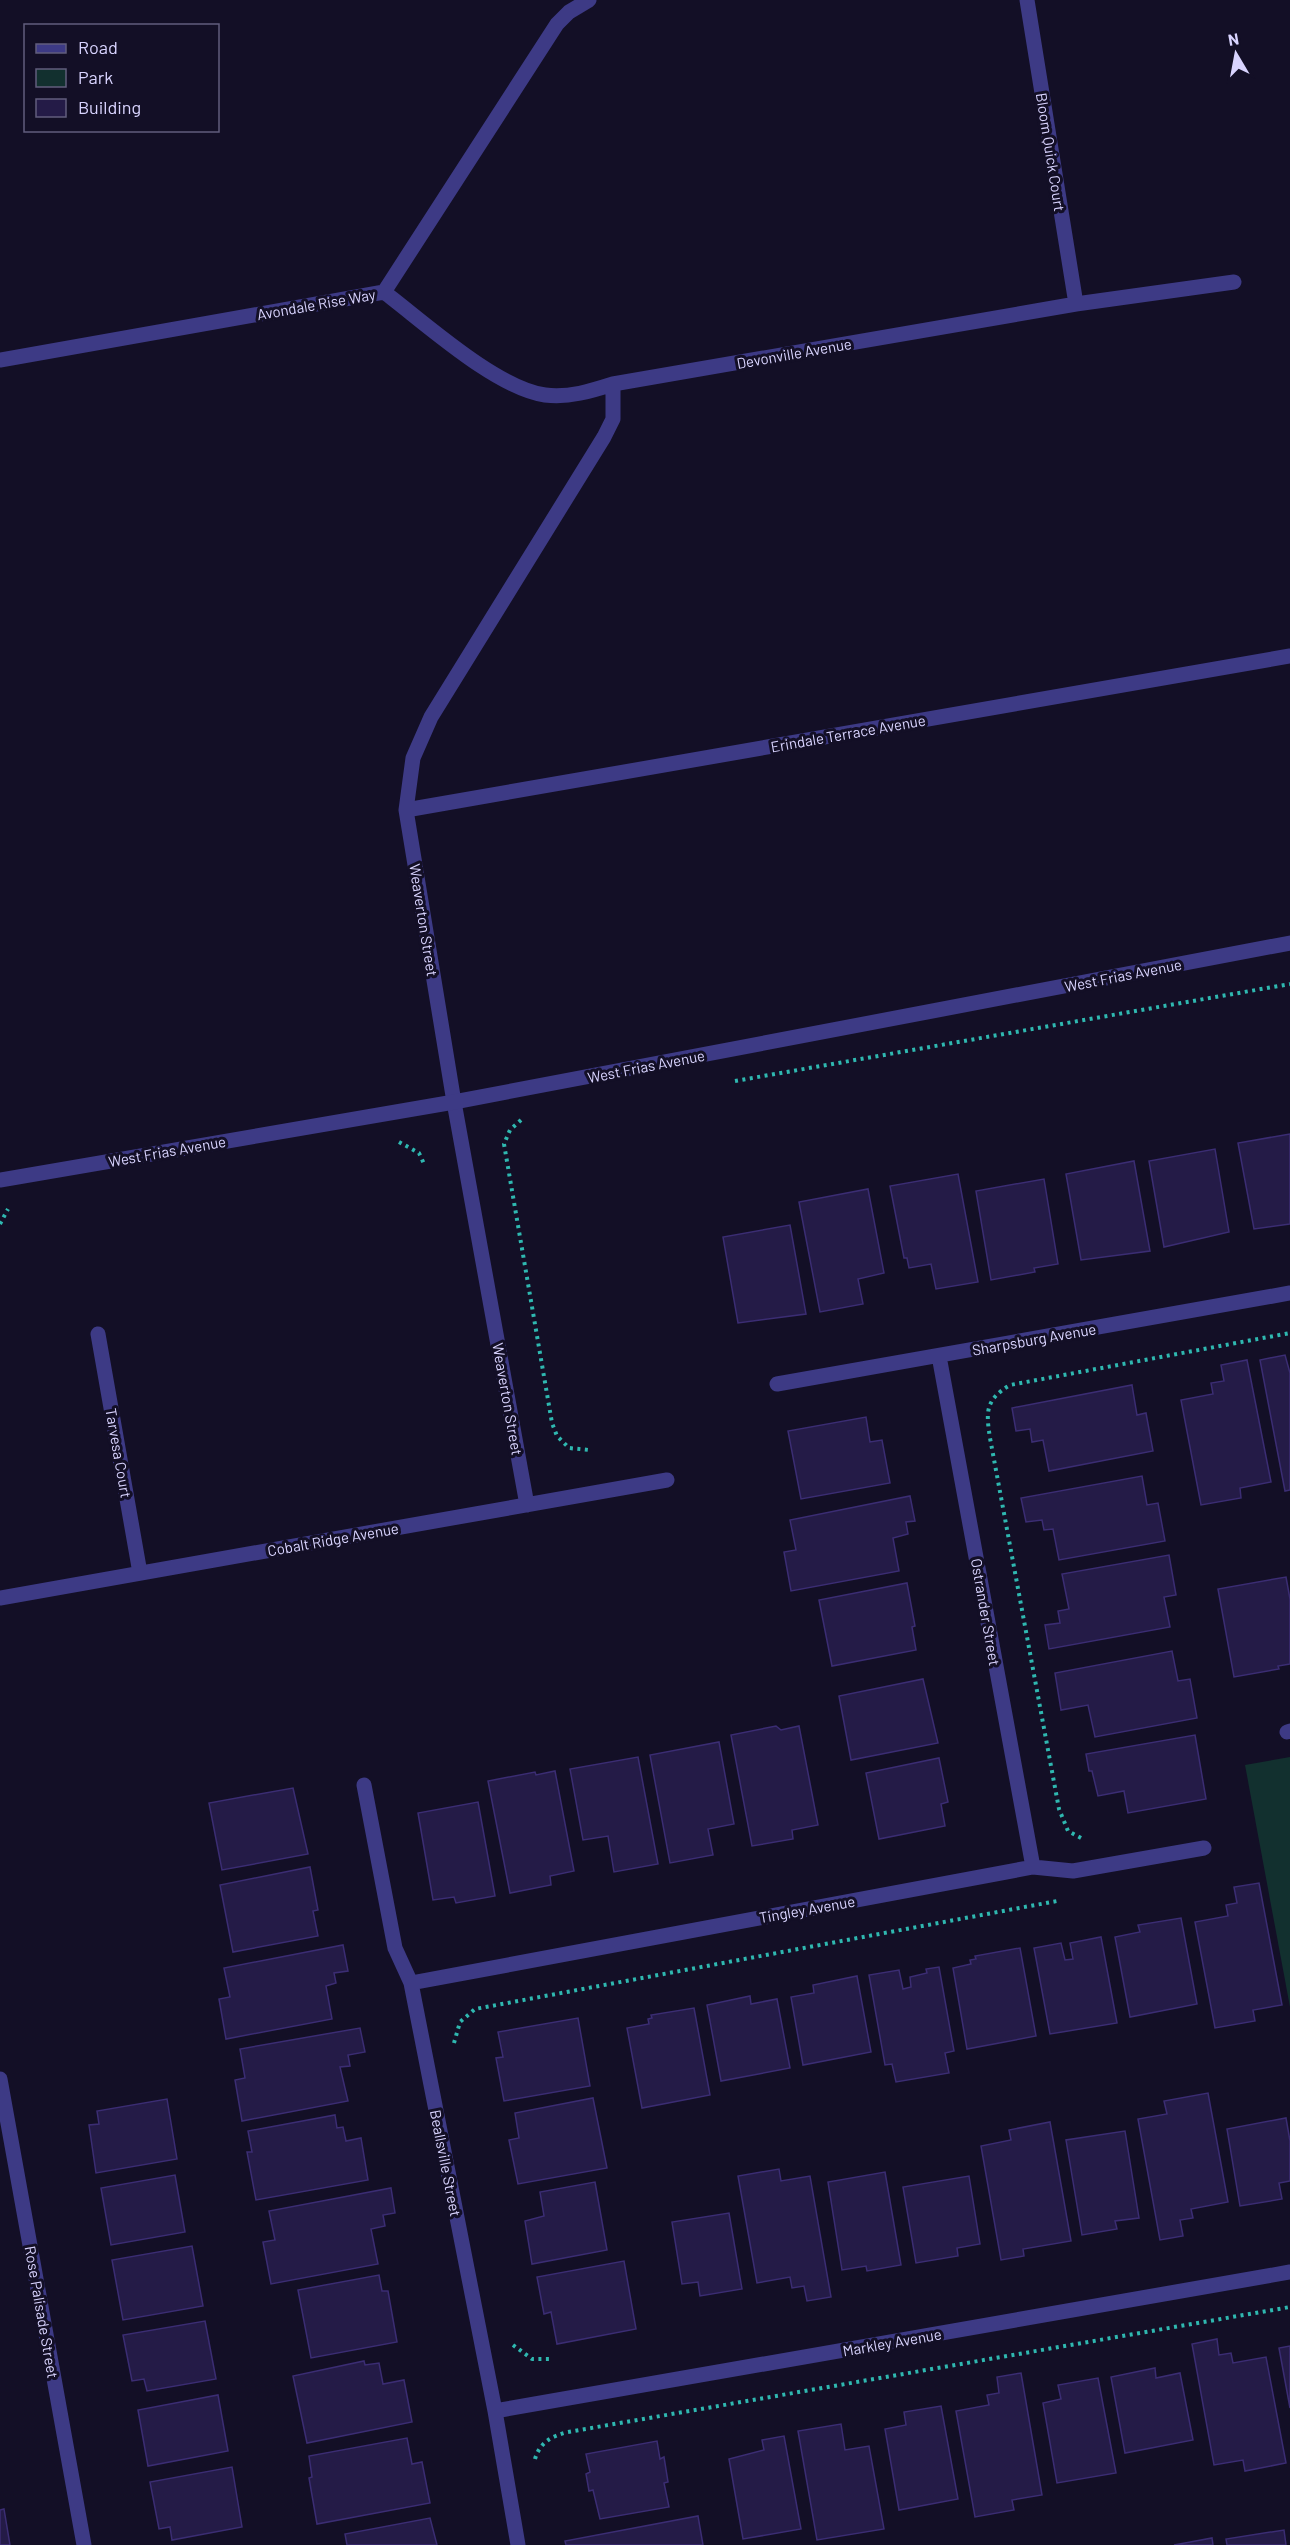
<svg xmlns="http://www.w3.org/2000/svg" width="1290" height="2545" font-family="Barlow,sans-serif">
  <rect width="100%" height="100%" fill="#130f26"/>
  <path fill="#12302f" d="M1290 1757V2007L1245 1765Z"/>
  <path fill="#241b47" stroke="#3b2d73" stroke-width="1.5" d="M1290 1134V1224L1254 1229 1238 1143Z
    M1215 1149 1229 1232 1164 1247 1149 1161Z
    M1134 1161 1150 1251 1081 1260 1066 1174Z
    M958 1174 978 1282 936 1289 931 1264 909 1268 907 1258H904L890 1186Z
    M1044 1179 1058 1264 1034 1268 1035 1272 991 1280 976 1191Z
    M868 1189 884 1273 858 1279 863 1304 820 1312 799 1202Z
    M790 1225 806 1314 738 1323 723 1237Z
    M1285 1355 1290 1373V1490L1285 1491 1260 1360Z
    M1247 1360 1271 1482 1240 1488 1241 1498 1201 1505 1181 1400 1213 1394 1211 1383 1224 1381 1221 1365Z
    M1132 1385 1137 1415 1146 1413 1153 1451 1049 1471 1043 1440 1032 1442 1030 1429 1016 1431 1012 1408Z
    M866 1417 870 1442 882 1440 890 1483 801 1499 788 1431Z
    M1142 1476 1147 1505 1158 1503 1165 1541 1059 1560 1053 1529 1044 1530 1042 1520 1026 1522 1021 1498Z
    M910 1496 915 1521 906 1522 908 1534 893 1538 899 1571 791 1591 784 1552 796 1550 790 1520Z
    M1169 1555 1176 1595 1164 1597 1170 1627 1049 1649 1045 1625 1060 1623 1058 1611 1069 1609 1062 1574Z
    M1286 1577 1290 1599V1664L1278 1666 1279 1669 1234 1677 1218 1589Z
    M907 1583 915 1626 912 1627 916 1650 832 1666 819 1600Z
    M1172 1651 1178 1681 1190 1679 1197 1718 1095 1737 1088 1705 1061 1710 1055 1673Z
    M923 1679 938 1743 851 1760 839 1696Z
    M776 1726 781 1730 799 1726 818 1825 792 1830 793 1839 752 1846 731 1735Z
    M1195 1735 1206 1799 1128 1813 1124 1791 1098 1796 1092 1771H1089L1086 1754Z
    M719 1742 734 1824 708 1829 713 1855 670 1863 650 1755Z
    M638 1757 658 1864 614 1872 608 1836 583 1840 570 1769Z
    M939 1758 948 1802 941 1804 945 1826 879 1839 866 1773Z
    M555 1771 574 1871 550 1876 551 1885 510 1893 488 1781 535 1772 536 1775Z
    M293 1788 308 1854 222 1870 209 1803Z
    M478 1802 495 1896 456 1903 454 1897 433 1900 418 1813Z
    M310 1867 318 1910 313 1911 318 1936 233 1952 220 1885Z
    M1259 1883 1282 2005 1253 2010 1255 2021 1215 2028 1195 1922 1228 1916 1226 1905 1237 1903 1234 1887Z
    M1181 1918 1197 2004 1130 2017 1115 1937 1140 1932 1138 1925Z
    M1101 1937 1117 2023 1050 2034 1034 1948 1061 1943 1065 1960 1073 1959 1070 1943Z
    M343 1945 348 1971 334 1973 336 1983 326 1986 332 2019 226 2039 219 1999 230 1997 224 1968Z
    M1020 1948 1036 2036 967 2049 953 1968 971 1964 970 1960 976 1959 975 1956Z
    M939 1967 954 2051 945 2053 949 2073 896 2082 892 2064 885 2065 869 1975 899 1970 903 1989 911 1987 910 1977 927 1973 926 1969Z
    M857 1976 871 2052 803 2065 791 1997 814 1993 813 1985Z
    M750 1996 751 2004 777 1999 790 2068 721 2081 707 2005Z
    M694 2008 710 2095 642 2108 627 2028 649 2024 648 2019 652 2018 651 2015Z
    M578 2018 590 2086 504 2101 496 2058 503 2057 498 2032Z
    M360 2028 365 2052 348 2055 350 2066 340 2067 348 2101 242 2121 235 2080 245 2078 240 2049Z
    M1208 2093 1228 2202 1191 2209 1193 2218 1180 2220 1183 2236 1160 2240 1138 2119 1167 2114 1164 2101Z
    M593 2098 607 2168 518 2184 509 2140 519 2138 515 2113Z
    M167 2099 177 2159 96 2173 89 2125 99 2124 97 2111Z
    M335 2115 337 2128 343 2127 346 2141 361 2138 368 2180 256 2200 247 2152H252L248 2131Z
    M1286 2118 1290 2141V2181L1279 2183 1282 2199 1240 2206 1227 2129Z
    M1050 2122 1071 2241 1023 2249 1024 2256 1001 2260 981 2146 1011 2140 1009 2130Z
    M1125 2131 1139 2218 1115 2221 1117 2229 1082 2235 1066 2140Z
    M779 2169 781 2181 810 2176 831 2297 807 2301 804 2286 792 2288 790 2277 757 2283 738 2176Z
    M885 2172 901 2265 867 2271 866 2266 842 2270 828 2182Z
    M175 2175 185 2232 111 2245 101 2188Z
    M969 2176 980 2244 957 2248 958 2256 916 2263 903 2187Z
    M595 2182 607 2250 532 2264 525 2221 544 2216 540 2192Z
    M391 2188 395 2213 383 2215 385 2226 371 2229 378 2264 271 2284 263 2242 275 2240 269 2211Z
    M729 2213 742 2289 700 2296 698 2282 682 2284 672 2222Z
    M192 2246 203 2306 123 2320 112 2260Z
    M624 2261 636 2329 557 2344 551 2312 544 2314 537 2277Z
    M379 2275 382 2291H388L397 2342 311 2358 298 2290Z
    M205 2321 216 2379 147 2391 144 2379 132 2381 123 2335Z
    M1217 2339 1219 2355 1231 2353 1233 2363 1266 2357 1286 2463 1245 2471 1243 2460 1214 2465 1192 2344Z
    M1290 2346V2408L1279 2348Z
    M364 2361 365 2365 379 2363 383 2384 404 2380 412 2422 307 2443 293 2376Z
    M1155 2368 1156 2378 1180 2373 1193 2440 1125 2453 1111 2377Z
    M1021 2373 1042 2495 1012 2500 1014 2510 975 2517 956 2411 989 2405 987 2395 999 2393 997 2377Z
    M1098 2378 1116 2473 1057 2483 1043 2403 1061 2399 1058 2385Z
    M218 2395 228 2451 148 2466 138 2410Z
    M941 2406 958 2499 899 2510 885 2429 906 2425 904 2412Z
    M841 2424 845 2450 869 2446 884 2529 817 2540 798 2431Z
    M784 2436 801 2529 743 2539 729 2459 764 2450 762 2440Z
    M407 2438 412 2464 422 2462 430 2503 317 2524 309 2478 312 2477 309 2456Z
    M657 2441 660 2459 664 2457 668 2482 664 2483 669 2507 600 2519 593 2490 589 2491 586 2474 590 2472 586 2454Z
    M232 2467 242 2527 172 2540 170 2527 159 2529 150 2482Z
    M4 2509 10 2545H0V2510Z
    M698 2516 703 2545H566L565 2541Z
    M430 2518 437 2545H347L345 2534Z
    M1284 2530 1286 2545H1227L1226 2539Z
    M1212 2538 1213 2545H1174Z"/>
  <g fill="none" stroke-linecap="round" stroke-linejoin="round">
    <path stroke="#2fb8b0" stroke-width="4" stroke-dasharray="3 4.5" stroke-linecap="butt" d="M735 1081 1290 984
      M521 1120 510 1130 504 1144 552 1423 557 1436 569 1448 589 1450
      M399 1142 419 1153 425 1166
      M0 1224 8 1209
      M1081 1838 1068 1831 1059 1809 990 1438C986 1412 985 1400 1010 1385L1290 1333
      M454 2043 460 2022 475 2009 1057 1901
      M513 2345 532 2359H549
      M535 2459C540 2442 552 2436 568 2432L1290 2307"/>
    <path stroke="#3d3a85" stroke-width="15" d="M1027 0 1076 304
      M384 292C425 323 496 388 545 395 569 398 591 391 613 384L1076 304 1234 282
      M0 360 384 292 557 24 569 12 589 0
      M406 810 1290 656
      M98 1334 140 1573
      M939 1356 1033 1867
      M777 1384 1290 1293
      M527 1505 454 1102 406 810 413 758 431 717 604 437 613 419V384
      M0 1598 667 1480
      M1287 1732 1290 1731
      M364 1785 395 1948 411 1983 495 2411 518 2545
      M411 1983 1033 1867 1073 1871 1204 1848
      M0 2079 84 2545
      M495 2411 1290 2272"/>
    <path stroke="#3d3a85" stroke-width="15" d="M0 1180 454 1102 1290 943"/>
  </g>
  <g text-anchor="middle" dominant-baseline="central" stroke-width="6" stroke-linejoin="round" paint-order="stroke">
    <g font-size="15" fill="#d9d4ff" stroke="#130f26">
      <text transform="translate(1051 152) rotate(81)">Bloom Quick Court</text>
      <text transform="translate(316 304) rotate(-10)">Avondale Rise Way</text>
      <text transform="translate(794 353) rotate(-10)">Devonville Avenue</text>
      <text transform="translate(848 733) rotate(-10)">Erindale Terrace Avenue</text>
      <text transform="translate(424 920) rotate(81)">Weaverton Street</text>
      <text transform="translate(1123 975) rotate(-11)">West Frias Avenue</text>
      <text transform="translate(646 1066) rotate(-11)">West Frias Avenue</text>
      <text transform="translate(167 1151) rotate(-10)">West Frias Avenue</text>
      <text transform="translate(1034 1339) rotate(-10)">Sharpsburg Avenue</text>
      <text transform="translate(508 1399) rotate(80)">Weaverton Street</text>
      <text transform="translate(119 1453) rotate(80)">Tarvesa Court</text>
      <text transform="translate(333 1539) rotate(-10)">Cobalt Ridge Avenue</text>
      <text transform="translate(986 1612) rotate(80)">Ostrander Street</text>
      <text transform="translate(807 1909) rotate(-10)">Tingley Avenue</text>
      <text transform="translate(446 2163) rotate(79)">Beallsville Street</text>
      <text transform="translate(42 2312) rotate(80)">Rose Palisade Street</text>
      <text transform="translate(892 2342) rotate(-10)">Markley Avenue</text>
    </g>
  </g>
  <rect x="24" y="24" width="195" height="108" fill="#130f26" stroke="#625e7d" stroke-width="1.5"/>
  <rect x="36" y="44" width="30" height="9" fill="#3d3a85" stroke="#625e7d" stroke-width="1.5"/>
  <text x="78" y="54" font-size="18" fill="#d9d4ff">Road</text>
  <rect x="36" y="69" width="30" height="18" fill="#12302f" stroke="#625e7d" stroke-width="1.5"/>
  <text x="78" y="84" font-size="18" fill="#d9d4ff">Park</text>
  <rect x="36" y="99" width="30" height="18" fill="#241b47" stroke="#625e7d" stroke-width="1.5"/>
  <text x="78" y="114" font-size="18" fill="#d9d4ff">Building</text>
  <g transform="translate(1236 54) rotate(350)" stroke="#130f26" stroke-width="4.5" paint-order="stroke">
  <path d="M0-4.5L10 22L0 15L-10 22Z" fill="#d9d4ff"/>
  <text y="-9" font-size="16" font-weight="bold" text-anchor="middle" fill="#d9d4ff">N</text>
  </g>
</svg>
